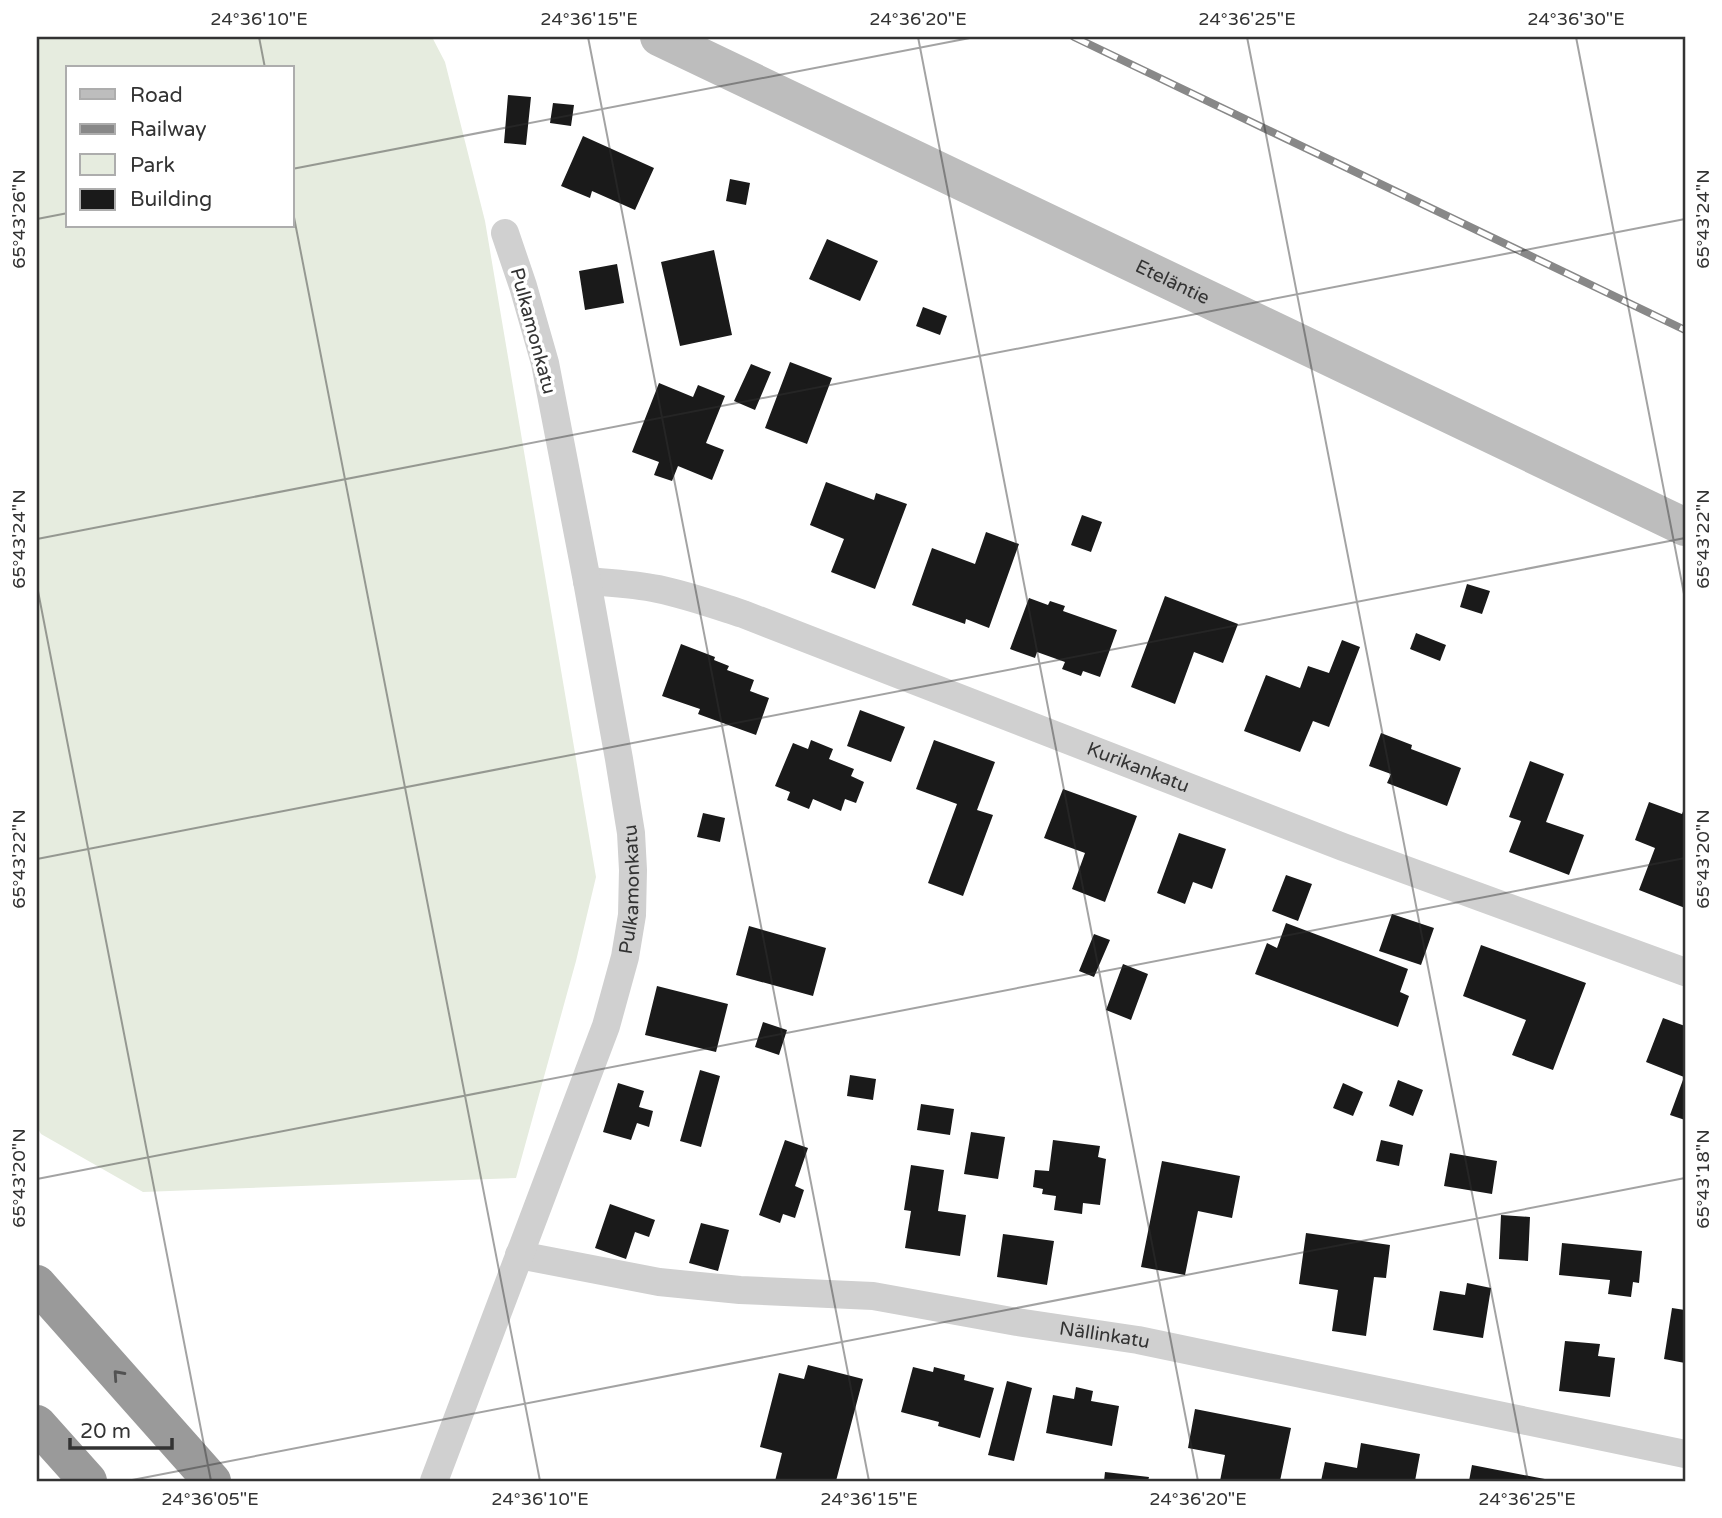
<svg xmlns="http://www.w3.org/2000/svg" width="1722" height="1518" font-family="'Varela Round',sans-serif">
  <rect width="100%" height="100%" fill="#fff"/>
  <path fill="#e6ecdf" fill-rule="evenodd" d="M37 37H432L445 62 485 221 596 877 576 961 516 1178 143 1192 41 1134 37 1127ZM68 68H292V226H68Z"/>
  <path fill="#1a1a1a" d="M508 95 531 97 526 145 504 143Z
    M553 103 574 105 571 126 550 123Z
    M583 136 654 168 635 210 592 191 590 198 561 186Z
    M730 179 750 183 746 205 726 201Z
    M827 239 878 261 860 301 809 279Z
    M714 250 732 335 680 346 661 262Z
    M617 264 624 303 585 310 579 271Z
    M923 307 947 316 940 335 916 326Z
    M790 362 832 378 807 444 765 428Z
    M751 364 771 372 755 410 734 401Z
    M659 383 693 397 698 385 725 396 706 443 724 450 712 480 678 466 672 481 654 475 659 462 632 452Z
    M826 482 874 500 876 493 907 504 875 589 831 572 844 539 810 525Z
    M1082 515 1102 522 1091 552 1071 545Z
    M986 532 1019 544 989 628 966 619 965 624 912 605 932 548 975 564Z
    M1467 584 1490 591 1482 614 1460 607Z
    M1165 596 1238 624 1223 663 1194 652 1175 704 1131 687Z
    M1029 598 1048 605 1050 601 1065 606 1063 611 1117 630 1100 677 1083 671 1081 676 1062 669 1065 662 1037 652 1035 658 1010 649Z
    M1416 633 1446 645 1440 661 1410 649Z
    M1342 640 1360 647 1329 727 1313 721 1300 752 1244 731 1266 675 1300 688 1308 666 1329 673Z
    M681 644 715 657 714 660 729 666 727 670 754 680 750 691 769 698 756 735 698 714 700 709 662 696Z
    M860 710 905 727 891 762 847 746Z
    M1381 733 1412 745 1411 749 1461 768 1447 806 1387 783 1391 774 1369 766Z
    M811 740 833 749 829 759 854 769 851 776 864 782 856 803 845 799 841 811 813 799 809 809 787 800 790 792 775 786 793 743 808 749Z
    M934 740 995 762 977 810 993 815 963 896 928 883 957 804 916 789Z
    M1530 761 1564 774 1546 822 1584 835 1569 875 1509 852 1521 821 1509 817Z
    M1063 789 1137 816 1105 902 1072 889 1085 853 1044 838Z
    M1649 802 1682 814 1685 806V908L1639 890 1655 848 1635 840Z
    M703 813 725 818 720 842 697 837Z
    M1179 833 1226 849 1212 889 1193 882 1185 904 1157 893Z
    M1286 875 1312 884 1298 921 1272 911Z
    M1392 914 1434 928 1421 965 1379 951Z
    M1286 923 1408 969 1400 992 1409 996 1398 1027 1255 974 1267 943 1277 948Z
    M749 926 826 948 813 996 736 975Z
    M1094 934 1110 940 1094 977 1079 971Z
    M1481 945 1586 983 1553 1070 1512 1055 1526 1020 1463 996Z
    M1123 964 1148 974 1131 1020 1106 1010Z
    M657 986 728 1004 716 1052 645 1035Z
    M1663 1018 1685 1026V1120L1670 1115 1684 1077 1646 1062Z
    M763 1022 787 1030 779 1055 755 1047Z
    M700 1070 720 1076 701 1147 680 1141Z
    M850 1075 876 1079 873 1100 847 1096Z
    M1398 1080 1423 1090 1413 1116 1389 1106Z
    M618 1083 644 1091 639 1107 653 1111 649 1127 637 1123 631 1140 603 1132Z
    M1343 1083 1363 1092 1353 1116 1333 1108Z
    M921 1104 954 1109 950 1135 917 1130Z
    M971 1132 1005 1137 998 1179 964 1174Z
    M785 1140 808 1148 795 1186 804 1190 795 1218 783 1214 780 1223 759 1215Z
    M1053 1140 1100 1146 1098 1157 1106 1159 1100 1205 1083 1203 1082 1214 1054 1210 1056 1196 1042 1194 1043 1189 1033 1187 1035 1170 1049 1171Z
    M1381 1140 1403 1145 1399 1166 1376 1161Z
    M1450 1153 1497 1161 1492 1194 1444 1186Z
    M1162 1161 1240 1176 1232 1218 1198 1211 1185 1275 1141 1267Z
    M911 1165 944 1170 938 1211 966 1215 960 1256 905 1248 911 1211 904 1210Z
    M610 1204 655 1220 649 1237 635 1232 626 1259 595 1248Z
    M1501 1215 1530 1217 1528 1261 1499 1259Z
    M701 1223 729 1230 718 1271 689 1263Z
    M1306 1233 1390 1245 1386 1278 1374 1277 1366 1336 1332 1331 1338 1290 1299 1284Z
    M1003 1234 1054 1241 1047 1285 997 1277Z
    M1562 1243 1642 1251 1639 1283 1633 1282 1631 1297 1608 1294 1610 1280 1559 1275Z
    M1467 1283 1491 1288 1483 1338 1433 1330 1440 1291 1465 1295Z
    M1672 1308 1685 1310V1363L1664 1359Z
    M1565 1341 1600 1344 1598 1356 1615 1358 1610 1397 1559 1391Z
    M808 1365 863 1379 836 1481H775L782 1453 760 1447 779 1373 804 1379Z
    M913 1367 933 1372 934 1367 965 1375 964 1380 994 1388 980 1438 938 1426 939 1422 901 1412Z
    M1007 1381 1032 1388 1014 1461 988 1455Z
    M1076 1387 1093 1391 1091 1401 1119 1406 1112 1446 1046 1433 1053 1395 1074 1399Z
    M1195 1409 1291 1428 1280 1481H1220L1225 1455 1188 1448Z
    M1361 1443 1420 1454 1415 1481H1321L1325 1462 1357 1468Z
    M1472 1465 1550 1480V1481H1469Z
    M1105 1472 1149 1477 1148 1481H1104Z"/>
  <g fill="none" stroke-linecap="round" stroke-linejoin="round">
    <g stroke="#d0d0d0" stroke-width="28">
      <path id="s1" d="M587 581C611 583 635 584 658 589 687 595 715 605 743 614L1343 847 1685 972"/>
      <path id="s2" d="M519 1255 659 1282 740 1290 873 1296 1017 1322 1138 1340 1685 1454"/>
      <path id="s3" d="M434 1481 606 1026 625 957 632 915 633 870 631 833 619 759 587 581 545 363 523 286 505 233"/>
    </g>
    <path stroke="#bdbdbd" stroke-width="38" id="s4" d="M659 37 1685 527"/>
    <path stroke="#9a9a9a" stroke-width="38" d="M37 1284 212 1481
      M37 1424 88 1481"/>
    <defs>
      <path id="rail" d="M1074 37 1685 330"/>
    </defs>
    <use href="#rail" stroke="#888" stroke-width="8"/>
    <use href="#rail" stroke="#fff" stroke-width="5" stroke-dasharray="16" stroke-linecap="butt"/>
  </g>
  <defs><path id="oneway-chevron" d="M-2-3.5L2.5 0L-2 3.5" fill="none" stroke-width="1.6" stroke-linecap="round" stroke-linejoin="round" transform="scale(1.75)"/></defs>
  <use stroke="#525252" href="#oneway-chevron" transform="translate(118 1375) rotate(-132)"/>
  <path fill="none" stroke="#333" stroke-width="2" stroke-opacity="0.45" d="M259 37 265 68M588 37 869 1481M918 37 1198 1481M1247 37 1528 1481M1576 37 1685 599M292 169 975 37M292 207 540 1481M37 219 68 213M37 539 1685 219M37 586 211 1481M37 859 1685 538M37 1179 1685 858M127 1481 1685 1178"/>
  <g text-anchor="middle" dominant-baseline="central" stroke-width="7" stroke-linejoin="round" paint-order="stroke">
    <g font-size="19" fill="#333" stroke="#fff">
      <text stroke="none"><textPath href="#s4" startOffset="569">Eteläntie</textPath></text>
      <text transform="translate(533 331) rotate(75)">Pulkamonkatu</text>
      <text stroke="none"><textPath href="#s1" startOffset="584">Kurikankatu</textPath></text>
      <text stroke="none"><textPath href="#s3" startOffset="626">Pulkamonkatu</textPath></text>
      <text stroke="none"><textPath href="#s2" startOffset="592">Nällinkatu</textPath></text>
    </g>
  </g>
  <rect width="1722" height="1518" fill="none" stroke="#ffffff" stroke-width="77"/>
  <rect x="66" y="66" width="228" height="161" fill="#ffffff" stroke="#adadad" stroke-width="2"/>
  <rect x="80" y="89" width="35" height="10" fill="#bdbdbd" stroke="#adadad" stroke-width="2"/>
  <text x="130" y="102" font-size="21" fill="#333333">Road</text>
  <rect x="80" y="124" width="35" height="10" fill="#888888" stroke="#adadad" stroke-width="2"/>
  <text x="130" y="136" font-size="21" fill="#333333">Railway</text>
  <rect x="80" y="154" width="35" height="21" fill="#e6ecdf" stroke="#adadad" stroke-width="2"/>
  <text x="130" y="172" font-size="21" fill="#333333">Park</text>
  <rect x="80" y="189" width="35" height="21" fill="#1a1a1a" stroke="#adadad" stroke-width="2"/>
  <text x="130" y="206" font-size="21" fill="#333333">Building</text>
  <path d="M70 1438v10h102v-10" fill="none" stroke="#333333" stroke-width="3.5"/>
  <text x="80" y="1438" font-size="21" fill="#333333" stroke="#ffffff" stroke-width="5" paint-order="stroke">20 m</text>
  <rect x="38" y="38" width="1646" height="1442" fill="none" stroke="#333" stroke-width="2.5"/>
  <g font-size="18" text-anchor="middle" fill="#333">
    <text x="259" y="25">24°36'10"E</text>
    <text x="589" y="25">24°36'15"E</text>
    <text x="918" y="25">24°36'20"E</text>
    <text x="1247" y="25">24°36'25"E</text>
    <text x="1576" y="25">24°36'30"E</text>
    <text transform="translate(19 219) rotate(-90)" y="6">65°43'26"N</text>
    <text transform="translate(1703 219) rotate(-90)" y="6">65°43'24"N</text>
    <text transform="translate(19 539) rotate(-90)" y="6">65°43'24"N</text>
    <text transform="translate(1703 539) rotate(-90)" y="6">65°43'22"N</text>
    <text transform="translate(19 859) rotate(-90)" y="6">65°43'22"N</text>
    <text transform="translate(1703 859) rotate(-90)" y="6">65°43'20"N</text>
    <text transform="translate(19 1178) rotate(-90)" y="6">65°43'20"N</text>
    <text transform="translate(1703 1179) rotate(-90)" y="6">65°43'18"N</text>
    <text x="210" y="1505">24°36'05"E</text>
    <text x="540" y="1505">24°36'10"E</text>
    <text x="869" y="1505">24°36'15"E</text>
    <text x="1198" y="1505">24°36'20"E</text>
    <text x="1527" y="1505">24°36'25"E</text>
  </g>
</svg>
